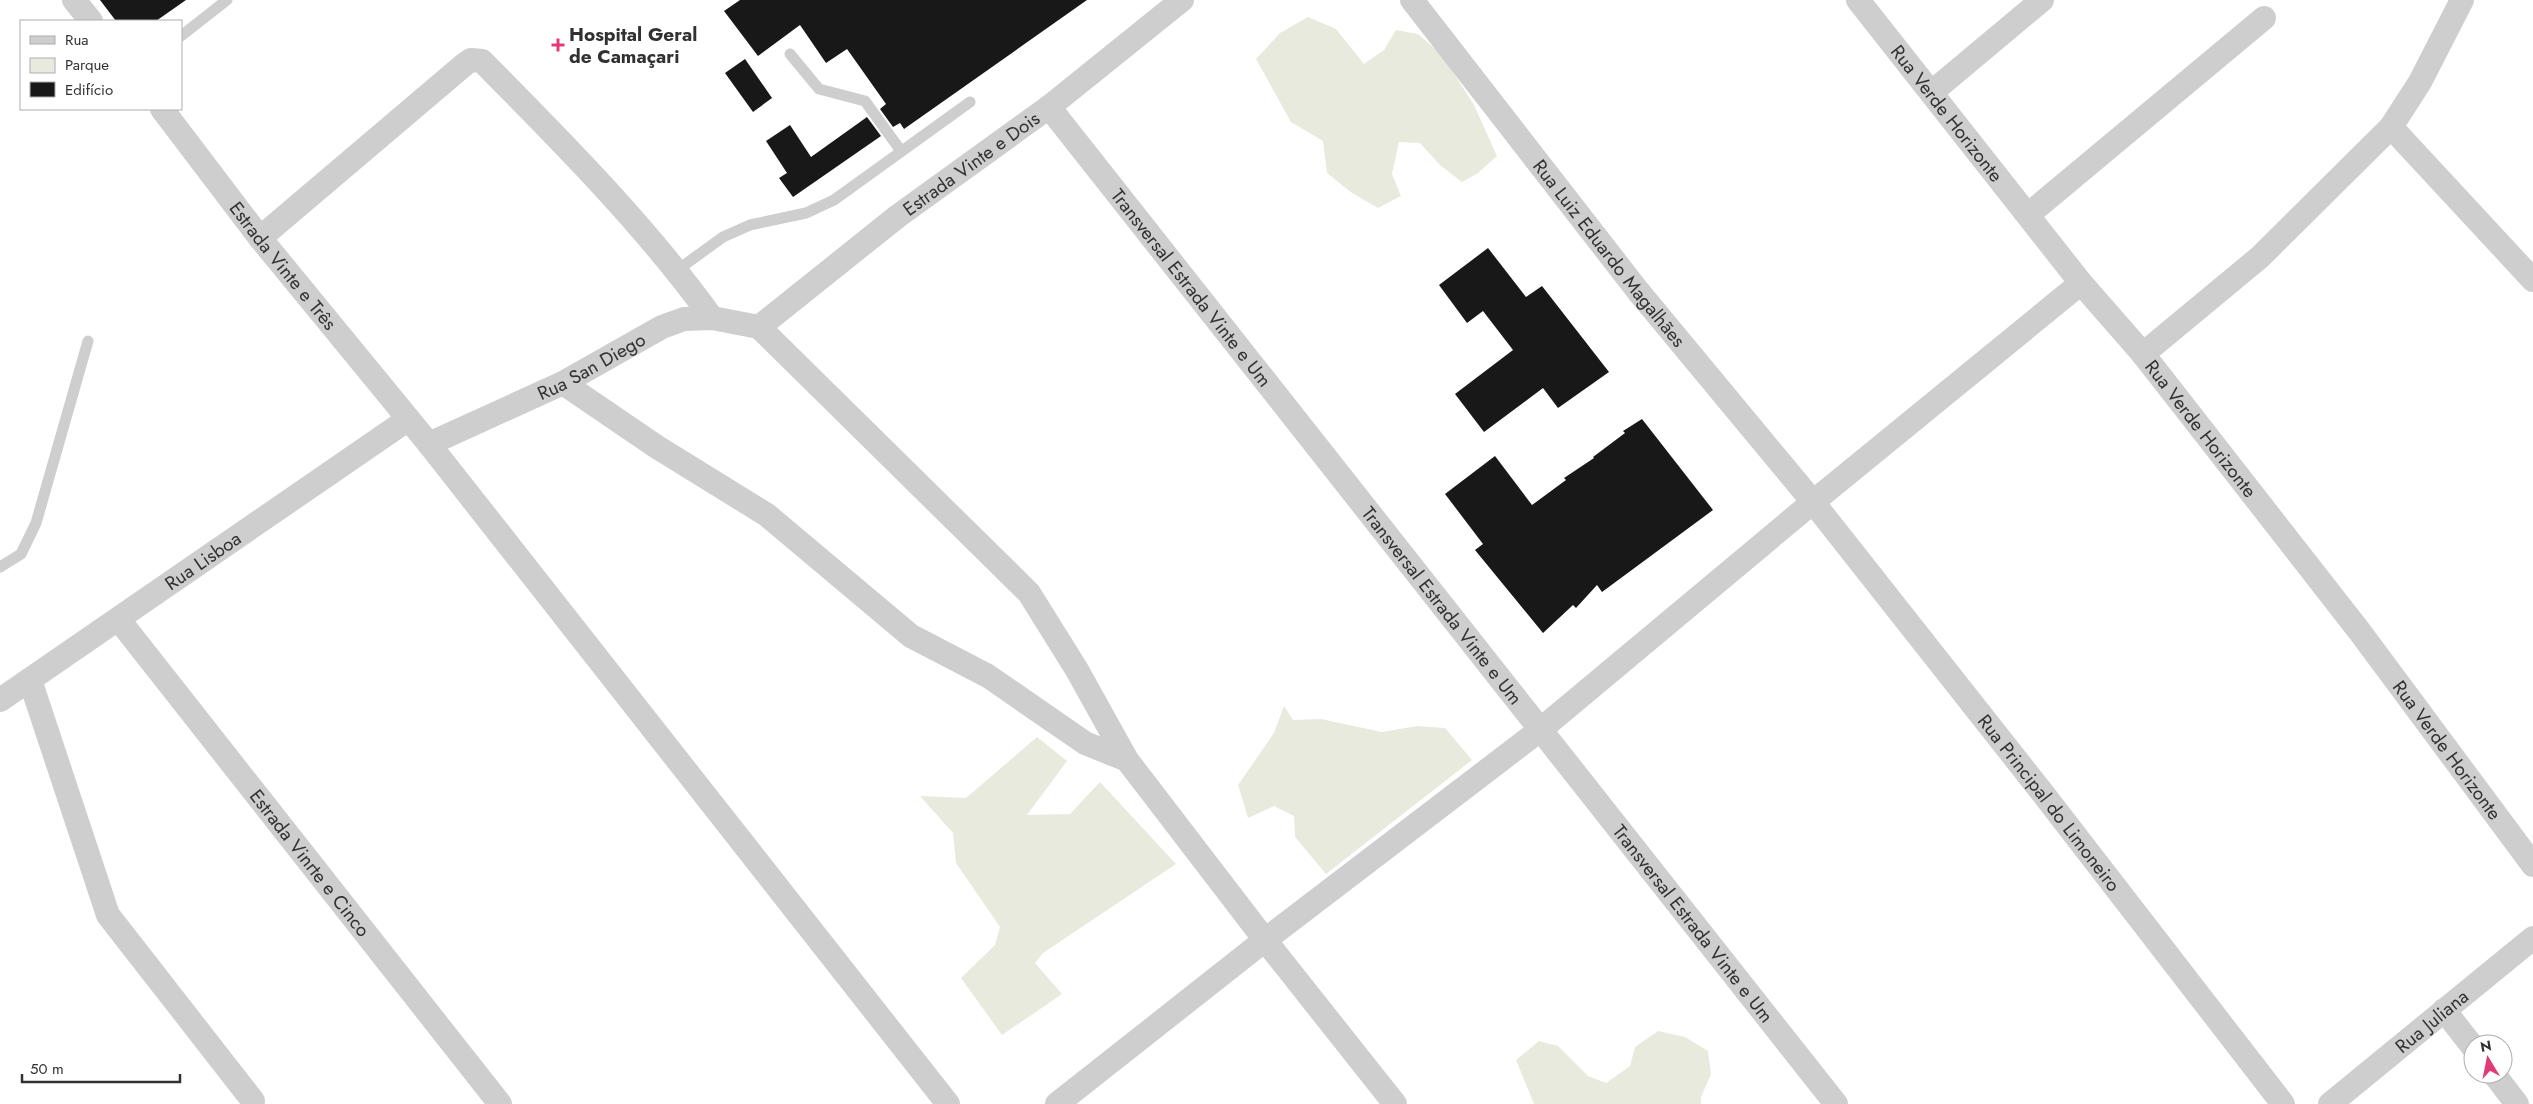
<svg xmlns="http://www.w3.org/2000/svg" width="2533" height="1104" font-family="Jost,sans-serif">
  <rect width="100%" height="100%" fill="#fff"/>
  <path fill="#e8eadd" d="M1308 17 1336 29 1364 64 1384 50 1396 30 1418 34 1442 55 1474 105 1497 156 1478 173 1462 182 1440 165 1420 143 1399 142 1392 174 1401 196 1378 208 1352 193 1327 173 1323 141 1291 122 1256 59 1280 33Z
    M1284 706 1293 720 1321 719 1382 732 1417 726 1445 728 1472 760 1326 874 1295 837 1294 816 1274 806 1248 818 1238 785 1274 733Z
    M1037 737 1067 761 1027 815 1070 814 1100 782 1176 864 1043 953 1035 963 1062 994 1002 1035 961 978 995 945 1000 927 956 863 953 833 920 796 966 798Z
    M1658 1031 1685 1037 1708 1051 1711 1074 1701 1097V1104H1534L1516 1060 1539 1041 1558 1046 1588 1076 1606 1083 1630 1066 1635 1047Z"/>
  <path fill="#181818" d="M100 0H186L156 21H116Z
    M740 0H1087L904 129 900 123 893 127 880 109 886 104 847 49 826 63 800 25 758 56 724 11Z
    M745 59 772 98 753 112 725 73Z
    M867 117 881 136 793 197 779 178 787 173 766 141 790 125 811 157Z
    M1488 248 1526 297 1542 286 1609 372 1558 408 1543 388 1484 432 1455 394 1513 350 1483 311 1467 323 1439 285Z
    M1642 419 1713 510 1602 592 1597 585 1576 608 1573 605 1543 633 1475 550 1483 544 1445 494 1495 456 1532 505 1566 480 1564 478 1594 458 1593 457 1625 433 1623 431Z"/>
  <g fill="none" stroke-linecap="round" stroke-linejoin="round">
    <path stroke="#cecece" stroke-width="11" d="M181 36 227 0
      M790 54 819 89 865 101 901 151
      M676 271 723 237 750 225 806 213 834 200 970 102
      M0 567 21 554 36 523 88 341"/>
    <g stroke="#cecece" stroke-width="24">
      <path d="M74 0 91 21"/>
      <path id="s1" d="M1412 0 1638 291 1813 502 2041 791 2283 1104"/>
      <path id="s2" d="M1858 0 2081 283 2143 354 2360 632 2533 865"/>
      <path d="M1932 92 2042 0"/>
      <path id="s3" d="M1049 107 1836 1104"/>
      <path id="s4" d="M162 109 260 238 429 444 948 1104"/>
      <path d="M2391 127 2533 280"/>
      <path d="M2029 214 2264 18"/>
      <path d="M260 238 465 64 471 60 482 61C562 142 645 225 712 318"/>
      <path d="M759 327 1029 593 1077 670 1127 760 1265 940 1395 1104"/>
      <path id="s5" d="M759 327 898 216 1049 107 1182 0"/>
      <path d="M2143 354 2260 257 2391 127 2420 82 2462 0"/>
      <path d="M563 383 657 447 767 515 911 636 988 676 1085 743 1127 760"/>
      <path id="s6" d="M429 444 563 383 662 327 684 319 712 318 759 327"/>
      <path id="s7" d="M119 620 500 1104"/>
      <path d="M30 680 108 915 253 1101"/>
      <path id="s8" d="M0 700 407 420"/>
      <path d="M2444 1010 2473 1047"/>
      <path d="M2494 1074 2517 1104"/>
      <path d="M1057 1104 1265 940 1540 730 1813 502 2081 283"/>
      <path id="s9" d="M2330 1104 2533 938"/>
    </g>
  </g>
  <path fill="#e23a76" stroke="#fff" stroke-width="2" d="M555.5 37.5h5v5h5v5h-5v5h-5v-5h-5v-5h5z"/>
  <g text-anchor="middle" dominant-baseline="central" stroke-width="5" stroke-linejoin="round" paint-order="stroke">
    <g font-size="19" font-weight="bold" fill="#313131" stroke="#fff" text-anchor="start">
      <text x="569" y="34">Hospital Geral<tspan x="569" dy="22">de Camaçari</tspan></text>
    </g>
    <g font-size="19" fill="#313131" stroke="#fff">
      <text stroke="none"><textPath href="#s2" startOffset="144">Rua Verde Horizonte</textPath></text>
      <text stroke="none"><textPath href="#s5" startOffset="268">Estrada Vinte e Dois</textPath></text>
      <text stroke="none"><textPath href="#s1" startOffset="321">Rua Luiz Eduardo Magalhães</textPath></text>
      <text stroke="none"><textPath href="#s4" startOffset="198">Estrada Vinte e Três</textPath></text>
      <text stroke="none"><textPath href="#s3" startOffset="230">Transversal Estrada Vinte e Um</textPath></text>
      <text stroke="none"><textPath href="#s6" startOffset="180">Rua San Diego</textPath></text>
      <text stroke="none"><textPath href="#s2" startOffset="549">Rua Verde Horizonte</textPath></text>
      <text stroke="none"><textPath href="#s8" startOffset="246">Rua Lisboa</textPath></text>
      <text stroke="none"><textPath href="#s3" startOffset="635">Transversal Estrada Vinte e Um</textPath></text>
      <text stroke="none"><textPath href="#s2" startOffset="954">Rua Verde Horizonte</textPath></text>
      <text stroke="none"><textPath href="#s1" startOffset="1025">Rua Principal do Limoneiro</textPath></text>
      <text stroke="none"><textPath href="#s7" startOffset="309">Estrada Vinrte e Cinco</textPath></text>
      <text stroke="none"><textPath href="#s3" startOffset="1040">Transversal Estrada Vinte e Um</textPath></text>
      <text stroke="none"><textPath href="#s9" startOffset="131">Rua Juliana</textPath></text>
    </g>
  </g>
  <rect x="20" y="20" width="162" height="90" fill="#ffffff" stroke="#adadad"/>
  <rect x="30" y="36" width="25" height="8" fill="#cecece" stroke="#adadad"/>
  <text x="65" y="45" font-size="15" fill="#313131">Rua</text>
  <rect x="30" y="58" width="25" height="15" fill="#e8eadd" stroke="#adadad"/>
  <text x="65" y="70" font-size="15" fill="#313131">Parque</text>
  <rect x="30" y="82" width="25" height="15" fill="#181818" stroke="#adadad"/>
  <text x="65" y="95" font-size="15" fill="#313131">Edifício</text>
  <g transform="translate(2488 1059) rotate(350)"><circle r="24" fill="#ffffff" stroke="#adadad"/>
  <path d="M0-4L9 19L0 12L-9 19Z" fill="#e23a76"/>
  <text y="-8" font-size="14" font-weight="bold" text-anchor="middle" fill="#313131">N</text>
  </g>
  <path d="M22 1074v8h158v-8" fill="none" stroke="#313131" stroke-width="2.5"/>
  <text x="30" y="1074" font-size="15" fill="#313131" stroke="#ffffff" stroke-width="4" paint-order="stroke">50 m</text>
</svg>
